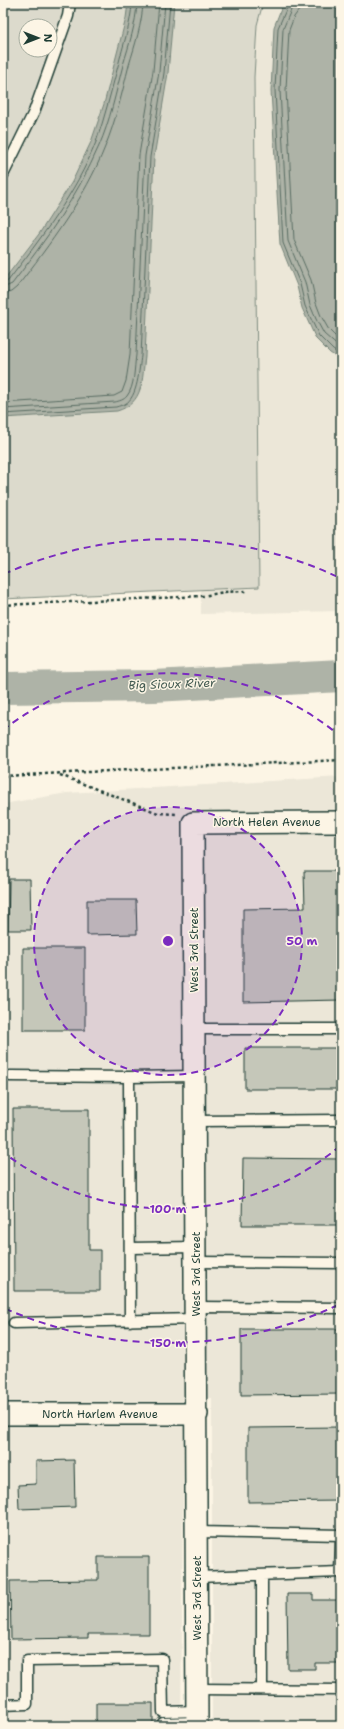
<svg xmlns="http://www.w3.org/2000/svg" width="344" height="1729" font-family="'Shantell Sans',sans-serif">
  <rect width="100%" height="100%" fill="#fcf5e5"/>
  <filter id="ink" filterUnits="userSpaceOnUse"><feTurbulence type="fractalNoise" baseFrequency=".025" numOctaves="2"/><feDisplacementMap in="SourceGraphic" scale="8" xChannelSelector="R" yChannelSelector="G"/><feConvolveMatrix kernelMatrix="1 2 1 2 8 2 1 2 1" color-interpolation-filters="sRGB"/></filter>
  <g filter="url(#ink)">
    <path fill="#ece7d8" d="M199 3H341V611L201 614Z
      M341 777V1726H212V1398H184L181 1726H3V804L67 793Z"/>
    <path fill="#dcdacc" stroke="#7e8c80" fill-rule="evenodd" d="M3 3H263L257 25 254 77 259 587 3 599ZM26 26H50V50H26Z"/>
    <path fill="#aeb3a7" stroke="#758479" d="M128 3H174L168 73 154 157 145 356C142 380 144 403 117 411L3 418V281L39 234 72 182 91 142 104 104 126 18Z
      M286 3H341V360L330 353 316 339 302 308 297 286 280 244 271 91 274 27 281 9Z"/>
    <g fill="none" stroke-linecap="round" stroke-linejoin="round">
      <path stroke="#586c62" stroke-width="1" d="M289 3 278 28 275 90 283 243 300 284 305 306 319 336 333 350 341 355
        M294 3 283 29 280 90 288 241 305 282 310 305 316 319 324 334 341 349
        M300 3 299 10 294 17 289 30 286 90 294 240 311 280 316 303 321 316 329 330 341 342
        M3 283 8 281C41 238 76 193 96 142 105 117 111 91 118 66 123 45 131 24 132 3
        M3 288 12 284C45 241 77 197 99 146 110 121 116 92 123 65 129 45 136 24 137 3
        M3 294 11 292 17 287C50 244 85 198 105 147 116 120 122 93 129 65 135 45 142 24 143 3
        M3 403 114 396 122 392 126 381 130 355 139 155 153 71 159 3
        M3 409 115 402C119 401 124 400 127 396 135 386 134 368 136 355L145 156 159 72 165 3
        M3 414 116 407C119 406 123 405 125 404 138 397 139 369 141 356L150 157 164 73 170 3"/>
      <path stroke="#aeb3a7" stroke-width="32" d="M3 688 154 686 341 676"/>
    </g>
    <path fill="#c5c7b9" stroke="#1f3d34" d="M304 871H341V1000L243 1002V909L305 908Z
      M9 879H30L31 930H8Z
      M87 900H136L137 934 87 935Z
      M23 948H85V1030H23Z
      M245 1048H341V1089H245Z
      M13 1109H89V1250H100V1291H14Z
      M243 1158 341 1159V1225H242Z
      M241 1329H341V1394L241 1395Z
      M341 1427V1501L248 1502V1428Z
      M74 1460 75 1507 19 1509 18 1485 36 1484V1461Z
      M98 1557H149V1634H88V1638L11 1639 10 1581 98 1580Z
      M287 1594H313V1600H341V1663H315V1669H288Z
      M96 1703H153V1726H96Z"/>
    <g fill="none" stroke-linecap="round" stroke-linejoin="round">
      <defs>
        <path id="lane" d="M3 175 34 112 68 16 70 3
          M195 1029H341
          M10 1076 129 1077
          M195 1121 341 1120
          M130 1248 196 1247
          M196 1262 341 1263
          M196 1307 341 1308
          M130 1321 129 1077 195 1076
          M14 1323 196 1319
          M197 1532 341 1535
          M262 1575V1689
          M197 1577 340 1572 341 1540
          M197 1689 341 1690
          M3 1705 27 1704V1661L162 1659 163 1712 197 1711
          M163 1726V1723L197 1722"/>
        <path id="street" d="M3 1414H197
          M197 1726 193 823 341 822"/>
      </defs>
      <use href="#lane" stroke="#1f3d34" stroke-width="13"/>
      <use href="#street" stroke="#1f3d34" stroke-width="24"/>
      <path stroke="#1f3d34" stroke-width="2.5" stroke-dasharray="3 3" stroke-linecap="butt" d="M3 605 203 596 224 592 247 591
        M60 775 158 813 176 814
        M3 776 341 760"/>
      <use href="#lane" stroke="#fcf5e5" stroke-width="10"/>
      <use href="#street" stroke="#fcf5e5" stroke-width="21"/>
    </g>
  </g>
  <circle cx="168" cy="941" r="134" fill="#7b2cbf" fill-opacity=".12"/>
  <g fill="none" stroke="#7b2cbf" stroke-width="2" stroke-dasharray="7 5">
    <circle cx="168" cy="941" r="134"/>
    <path d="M340 1146A268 268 0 0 1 3 1152M3 730A268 268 0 0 1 340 736"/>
    <path d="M338 1305A402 402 0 0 1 4 1308M4 574A402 402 0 0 1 338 577"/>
  </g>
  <g text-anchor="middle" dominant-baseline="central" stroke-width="3" stroke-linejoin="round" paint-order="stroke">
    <g font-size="11" fill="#1f3d34" stroke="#fcf5e5">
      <text x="267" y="822">North Helen Avenue</text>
      <text transform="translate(194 950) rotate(-90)">West 3rd Street</text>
      <text transform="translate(196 1274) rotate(-90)">West 3rd Street</text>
      <text x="100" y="1414">North Harlem Avenue</text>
      <text transform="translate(197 1598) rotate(-90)">West 3rd Street</text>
    </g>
    <g font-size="12" font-style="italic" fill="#435a51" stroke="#fcf5e5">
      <text transform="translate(172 684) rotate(-2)">Big Sioux River</text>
    </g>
  </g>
  <circle cx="168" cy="941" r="6" fill="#7b2cbf" stroke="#fcf5e5" stroke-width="2"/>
  <g font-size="12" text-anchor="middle" font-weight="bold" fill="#7b2cbf" stroke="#fcf5e5" stroke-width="3" stroke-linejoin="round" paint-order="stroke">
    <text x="302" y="945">50 m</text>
    <text x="168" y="1213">100 m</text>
    <text x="168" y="1347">150 m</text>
  </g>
  <rect width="344" height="1729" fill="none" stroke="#fcf5e5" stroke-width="16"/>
  <rect x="8" y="8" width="328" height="1713" fill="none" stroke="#1f3d34" stroke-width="1.5" filter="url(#ink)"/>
  <g transform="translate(38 38) rotate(90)"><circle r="19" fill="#fcf5e5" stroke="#a4ab9e"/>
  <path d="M0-3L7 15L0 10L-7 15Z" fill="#1f3d34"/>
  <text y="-6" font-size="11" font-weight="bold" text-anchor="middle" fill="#1f3d34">N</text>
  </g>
</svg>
